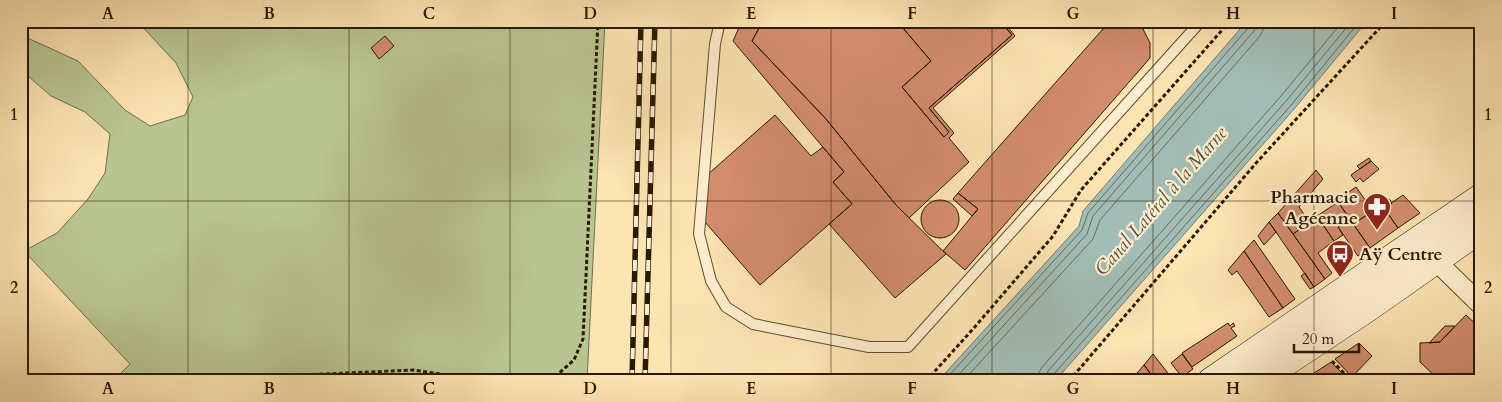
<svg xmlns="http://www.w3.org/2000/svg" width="1502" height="402" font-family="Cardo,serif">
  <rect width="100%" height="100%" fill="#fde4b3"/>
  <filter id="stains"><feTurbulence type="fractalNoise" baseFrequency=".004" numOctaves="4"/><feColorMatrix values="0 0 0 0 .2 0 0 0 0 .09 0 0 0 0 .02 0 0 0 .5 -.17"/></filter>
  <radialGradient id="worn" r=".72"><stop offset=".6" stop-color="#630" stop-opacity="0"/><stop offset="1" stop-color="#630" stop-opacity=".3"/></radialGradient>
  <path fill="#b9c591" stroke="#716f49" d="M137 21H605L587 381H113L130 364 24 251 57 233 88 199 105 173 110 134 85 112 51 96 21 70V35L78 61 125 110 150 126 185 115 193 97 176 63Z"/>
  <path fill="#a2bdb5" stroke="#727b6d" d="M1247 21H1367L1295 108 1055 381H938L1079 226 1083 211Z"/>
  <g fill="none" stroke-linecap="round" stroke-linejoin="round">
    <path stroke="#666b5b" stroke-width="1" d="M944 381 1082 230 1088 213 1249 27 1251 21
      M953 381 1087 234 1093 216 1254 31 1257 21
      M963 381 1093 239 1100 220 1260 36 1263 30 1265 21
      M1038 381 1039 372 1043 366 1281 96 1343 21
      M1045 381 1048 371 1287 100 1352 21
      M1052 381 1053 375 1292 104 1360 21"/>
  </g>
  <path fill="#d28c6e" stroke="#291901" d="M742 21H763L752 41 826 119 896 205 946 254 895 298 829 224 852 204 833 182 844 172 733 41Z
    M763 21H897L931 61 902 87 944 137 949 132 929 108 1012 35 1000 21H1003L1015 36 933 108 954 133 949 138 969 162 909 218 896 205 826 119 752 41Z
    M897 21H1000L1012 35 929 108 949 132 944 137 902 87 931 61Z
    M1114 22H1129L1143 29 1150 43V58L965 270 943 251 978 209 958 193 1102 30Z
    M385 36 394 46 379 59 371 48Z
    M775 115 811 156 823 147 844 172 833 182 852 204 760 285 705 222 706 176Z
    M1369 158 1371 161 1360 169 1357 166Z
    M1371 161 1379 169 1363 182 1360 178 1356 182 1351 175Z
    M1316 170 1323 179 1299 207 1306 217 1302 220 1306 225 1293 234 1278 213Z
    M1356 187 1373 211 1353 224 1337 200Z
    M958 193 978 209 972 216 953 199Z
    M1403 195 1420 213 1398 228 1384 208Z
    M1383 198 1389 199 1392 203 1384 208 1386 211 1377 217 1370 207Z
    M921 219a19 19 0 1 1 38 0a19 19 0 1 1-38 0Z
    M1338 202 1350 219 1338 227 1343 235 1334 241 1317 216Z
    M1373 211 1377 217 1386 211 1398 228 1370 248 1353 224Z
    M1278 213 1325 279 1314 287 1269 222Z
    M1317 216 1334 241 1318 253 1332 273 1325 279 1293 234Z
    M1350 219 1370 248 1358 256 1338 227Z
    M1269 222 1276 232 1264 245 1258 236Z
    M1254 240 1295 299 1283 308 1244 251Z
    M1244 251 1283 308 1269 317 1237 271 1232 275 1228 270Z
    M1305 273 1314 287 1310 289 1301 276Z
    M1466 315 1481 329V381H1440L1420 362V343L1440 342Z
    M1228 323 1230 326 1233 323 1235 326 1231 328 1237 336 1192 367 1182 353Z
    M1445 326H1455L1440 342 1429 343Z
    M1359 343 1372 356 1352 377 1335 359Z
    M1153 354 1174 381H1156L1144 365Z
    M1182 354 1193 369 1182 377 1171 363Z
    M1331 362 1350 381H1302Z
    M1144 365 1156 381H1130Z"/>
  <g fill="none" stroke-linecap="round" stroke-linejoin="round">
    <defs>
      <path id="lane" d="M720 21 715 44 699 234 711 281 726 307 753 324 869 347H908L1201 21"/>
      <path id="street" d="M1435 260 1481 305"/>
      <path id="secondary" d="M1212 381 1481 198
        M1257 381 1367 308 1481 228"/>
    </defs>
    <use href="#lane" stroke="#5e4c2e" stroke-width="12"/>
    <use href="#street" stroke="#5e4c2e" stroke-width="21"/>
    <use href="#secondary" stroke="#291901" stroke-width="29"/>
    <path stroke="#291901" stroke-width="3" stroke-dasharray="4 2.5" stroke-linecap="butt" d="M1332 361 1352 381
      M288 381 303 375 413 370 489 381
      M550 381 574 360 583 339 598 21
      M926 381 973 329 1053 236 1081 190 1223 29 1228 21
      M1069 381 1257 162 1386 21"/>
    <use href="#lane" stroke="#feedce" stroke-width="10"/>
    <use href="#street" stroke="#feedce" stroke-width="19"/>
    <use href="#secondary" stroke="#feedce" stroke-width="28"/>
    <defs>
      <path id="rail" d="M632 381 641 21
        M645 381 655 21"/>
    </defs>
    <use href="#rail" stroke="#291901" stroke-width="5.5"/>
    <use href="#rail" stroke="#feedce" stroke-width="4" stroke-dasharray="11" stroke-linecap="butt"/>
  </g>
  <path fill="none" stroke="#291901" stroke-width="1" stroke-opacity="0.55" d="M188 21V381M349 21V381M510 21V381M671 21V381M831 21V381M992 21V381M1153 21V381M1314 21V381M21 201H1481"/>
  <defs>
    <symbol id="pharmacy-pin" viewBox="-11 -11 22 30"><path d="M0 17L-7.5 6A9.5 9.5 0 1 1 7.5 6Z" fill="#8f2418" stroke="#feedce"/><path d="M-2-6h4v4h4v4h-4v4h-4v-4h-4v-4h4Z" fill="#fff"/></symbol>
    <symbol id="bus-pin" viewBox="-11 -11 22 30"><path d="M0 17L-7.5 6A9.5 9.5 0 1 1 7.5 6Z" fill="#8f2418" stroke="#feedce"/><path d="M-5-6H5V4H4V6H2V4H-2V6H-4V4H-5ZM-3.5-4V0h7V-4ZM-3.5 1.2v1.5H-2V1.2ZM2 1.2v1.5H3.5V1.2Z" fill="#fff"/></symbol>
  </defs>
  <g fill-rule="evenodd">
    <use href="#pharmacy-pin" x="1361" y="191" width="32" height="43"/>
    <use href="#bus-pin" x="1324" y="238" width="32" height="43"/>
  </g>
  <g text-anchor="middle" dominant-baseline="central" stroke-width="4.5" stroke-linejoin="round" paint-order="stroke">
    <g font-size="18" font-weight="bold" fill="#291901" stroke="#feedce" text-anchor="end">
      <text x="1358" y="197">Pharmacie<tspan x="1358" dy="21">Agéenne</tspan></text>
      <text x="1359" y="254" text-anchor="start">Aÿ Centre</text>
    </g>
    <g font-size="19" font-style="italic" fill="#535240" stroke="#feedce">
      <text transform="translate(1161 201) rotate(-49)">Canal Latéral à la Marne</text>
    </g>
  </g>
  <rect width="1502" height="402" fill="none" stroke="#fde4b3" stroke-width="55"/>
  <path d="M1294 344v8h65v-8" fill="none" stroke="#291901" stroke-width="2.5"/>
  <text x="1302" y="344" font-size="15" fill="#291901" stroke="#feedce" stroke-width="4" paint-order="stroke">20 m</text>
  <rect x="28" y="28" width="1446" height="346" fill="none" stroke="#291901" stroke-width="2"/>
  <g font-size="16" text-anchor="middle" font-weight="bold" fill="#291901">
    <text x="108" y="19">A</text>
    <text x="269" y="19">B</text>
    <text x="429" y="19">C</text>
    <text x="590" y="19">D</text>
    <text x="751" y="19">E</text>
    <text x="912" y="19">F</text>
    <text x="1073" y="19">G</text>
    <text x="1233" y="19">H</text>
    <text x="1394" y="19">I</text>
    <text x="14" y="120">1</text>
    <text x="1488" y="120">1</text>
    <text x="14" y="293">2</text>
    <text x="1488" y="293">2</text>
    <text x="108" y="394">A</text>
    <text x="269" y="394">B</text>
    <text x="429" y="394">C</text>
    <text x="590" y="394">D</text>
    <text x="751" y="394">E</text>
    <text x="912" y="394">F</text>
    <text x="1073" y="394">G</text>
    <text x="1233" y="394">H</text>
    <text x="1394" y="394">I</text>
  </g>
  <rect width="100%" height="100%" filter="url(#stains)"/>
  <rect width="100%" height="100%" fill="url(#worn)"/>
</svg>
